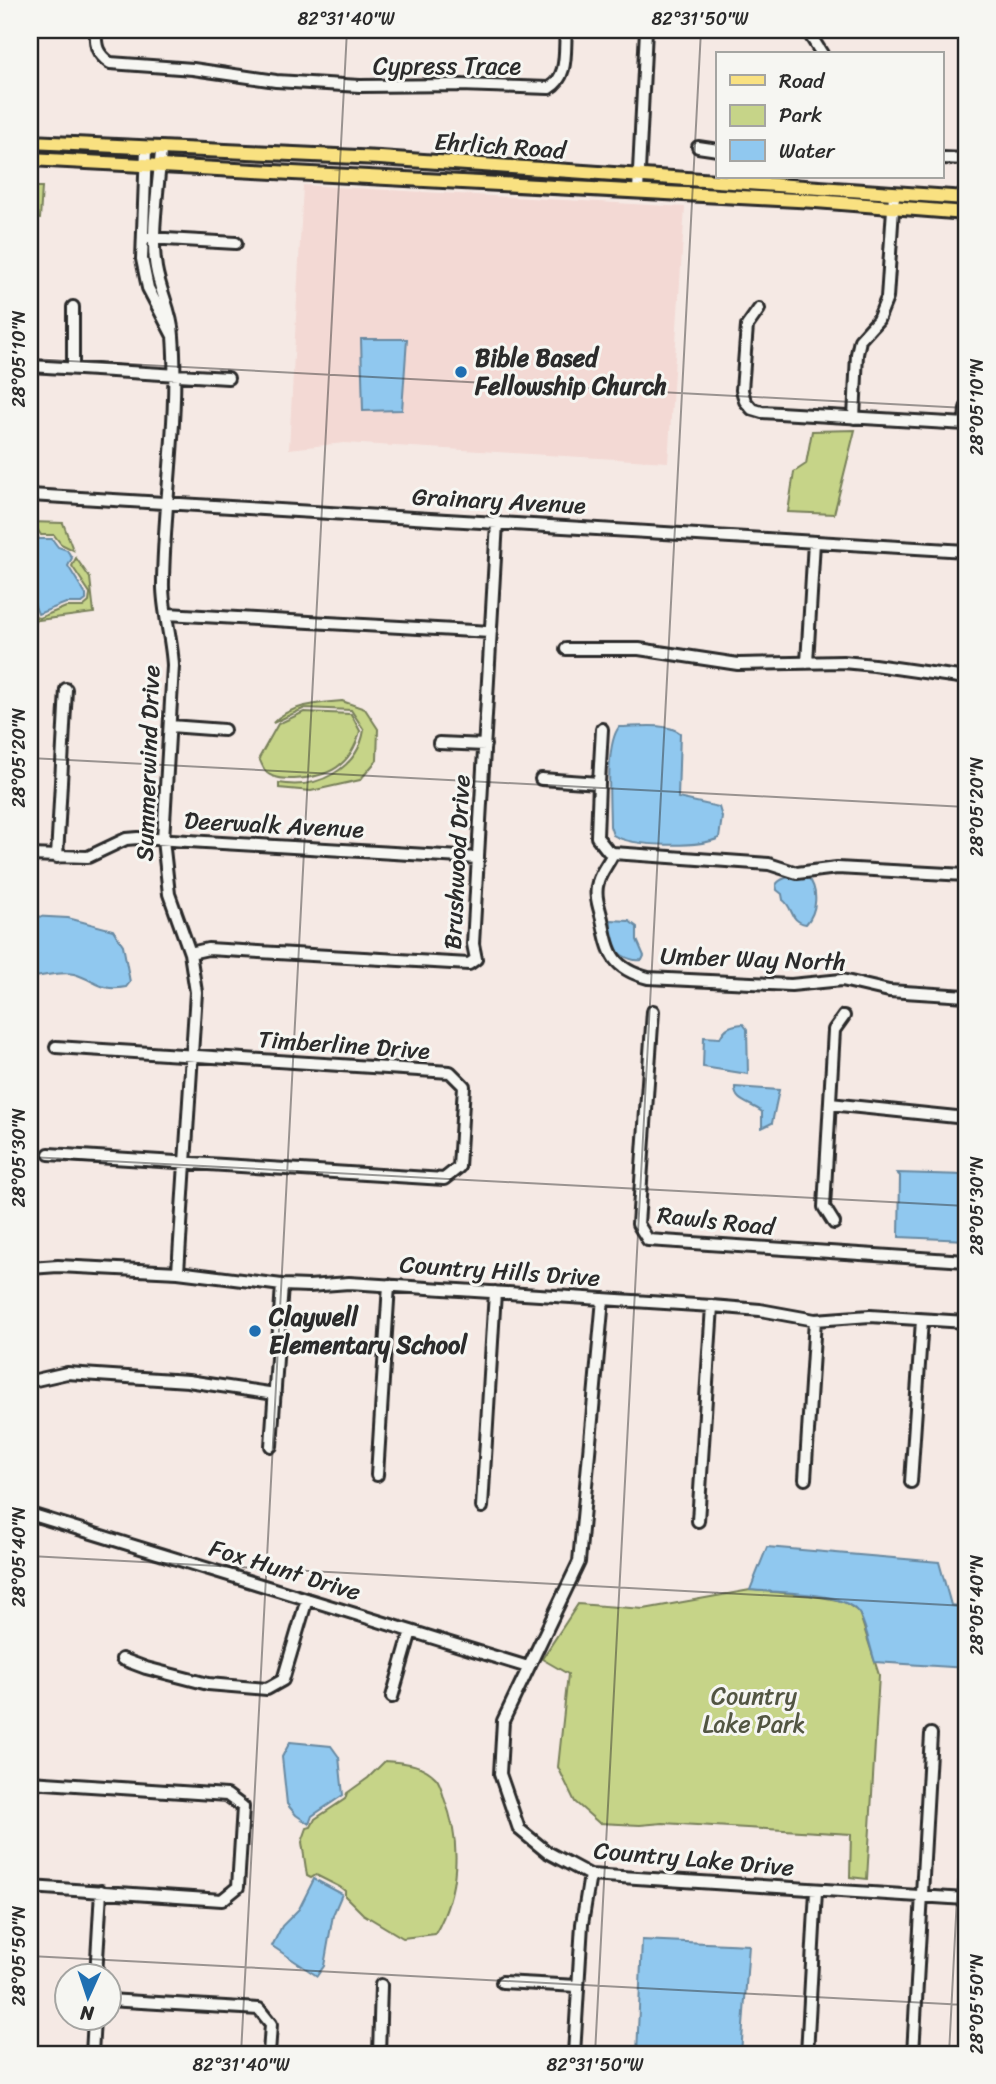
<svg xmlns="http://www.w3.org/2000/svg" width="996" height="2084" font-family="Sriracha,sans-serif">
  <rect width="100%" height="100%" fill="#f5e9e4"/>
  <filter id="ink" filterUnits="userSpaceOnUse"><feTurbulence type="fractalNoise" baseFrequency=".0143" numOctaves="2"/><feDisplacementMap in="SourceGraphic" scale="14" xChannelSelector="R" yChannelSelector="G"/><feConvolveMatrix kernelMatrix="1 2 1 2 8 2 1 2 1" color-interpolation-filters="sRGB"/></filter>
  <g filter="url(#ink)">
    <path fill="#f3d9d4" d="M303 185 685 207 668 462 344 443 289 449Z"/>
    <path fill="#c6d488" stroke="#78805a" stroke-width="2" d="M30 187H42L40 219 30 218Z
      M855 430 834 514 788 512 794 472 806 464 812 431Z
      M30 522 63 523 73 550 61 544 54 535H41L35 526H30Z
      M76 558 90 578 94 613 30 621V606L35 617 39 618 66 607H83L89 602 90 593 72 566Z
      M342 701 365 709 378 729 377 760 360 780 311 791 279 788V783C317 790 358 769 364 730L351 710 305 708 273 723C289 705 319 703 342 701Z
      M304 712 351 714 360 731C351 766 329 777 294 779 285 779 275 779 267 773 264 770 261 763 259 758L278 724Z
      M750 1590 809 1595 843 1601 859 1612 879 1675 867 1879 850 1877 851 1834 663 1823 640 1825 599 1823 575 1802 558 1767 568 1674 542 1659 578 1604 644 1609Z
      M385 1761C404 1763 422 1763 436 1778 440 1782 442 1791 444 1798 462 1843 459 1892 435 1934L403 1938 363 1914 345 1896V1891L340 1887 316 1875 311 1878 307 1876 302 1842 307 1828 311 1827 315 1819 345 1799 347 1793 368 1778Z"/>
    <path fill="#90c8ef" stroke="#6889a1" stroke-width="2" d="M361 339H407L402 410 363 411Z
      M33 530 39 539H52L58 547 67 550 72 558 68 566 86 595V600L82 603H66L38 614 30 593V573L34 560 30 544V531Z
      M619 727C636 727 666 722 680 733L678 798 719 807 722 817 719 838C699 848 632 847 613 835L610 826C610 802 605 745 619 727Z
      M797 876 808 877C819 890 817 912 806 924 789 921 794 908 783 900L782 894 777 890 776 885C780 878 789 877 797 876Z
      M30 916 68 918 113 930 123 945 130 982 126 987C99 992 96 980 74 974 61 971 43 976 30 978Z
      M611 920 629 921 637 927V940L644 956 642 960C630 962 611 952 610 938 609 933 611 926 611 920Z
      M743 1024 747 1029 748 1074 703 1067 704 1037 720 1038C725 1027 731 1025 743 1024Z
      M735 1087 779 1090 772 1123 762 1128V1112C752 1103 734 1103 735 1087Z
      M897 1173 966 1175V1240L899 1237 900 1176Z
      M767 1547 939 1562 951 1605 966 1607V1668L875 1662C870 1647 867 1629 860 1615 847 1590 775 1593 750 1590Z
      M290 1742 331 1746 339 1757 343 1795 312 1816 309 1824 296 1815 287 1804 282 1757Z
      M314 1879 342 1894 333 1915 324 1966 317 1976 272 1946 282 1926 299 1909Z
      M642 1940 749 1945 741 2054H637Z"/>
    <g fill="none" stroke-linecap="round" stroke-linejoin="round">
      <defs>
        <path id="minor" d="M96 30C95 46 97 54 110 63L193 69 276 81 360 86 460 85 549 88C569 77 564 50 566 30
          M807 30 822 54
          M698 147 718 150
          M146 149 142 259 148 288 173 336C172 312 160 292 156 268 150 234 159 185 161 150
          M942 158 966 159
          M638 191 646 30
          M148 238 236 243
          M759 309 747 326 742 390 745 401 752 409 762 412 966 424
          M173 336C179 415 164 502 163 582 162 608 172 639 173 666L163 840 169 894 190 953 196 992 178 1272
          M30 366 228 378
          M73 368V307
          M854 418 857 354 860 340 878 320 887 298 894 194
          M965 424 966 408
          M30 495 966 551
          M167 614 491 632
          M566 649H639L738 664 843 662 874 665 966 678
          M807 663 814 542
          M170 726 224 730
          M439 743 485 745
          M541 779 599 783 602 729
          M599 783 597 837 608 851 613 853 769 864 797 873 837 868 966 875
          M613 853C609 863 601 871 598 882 594 895 599 906 602 919 609 953 611 968 648 978L791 985 842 980 889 991 966 996
          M30 855 88 857 126 839 138 838 478 858
          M57 857 66 689
          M190 953 208 949 469 964 476 959 473 944 497 522
          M653 1011 638 1224 648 1240 966 1261
          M830 1104 966 1118
          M49 1154 444 1179 459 1167 464 1086 450 1072 56 1047
          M834 1223 824 1207 834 1030 844 1016
          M30 1268 58 1266 178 1272 282 1285 309 1286 349 1283 712 1306 760 1310 815 1320 870 1316 966 1322
          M603 1299 579 1562 503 1721 500 1774 519 1829 547 1852 590 1875 966 1899
          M36 1380 67 1373 188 1381 275 1394
          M271 1446 282 1285
          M377 1475 389 1285
          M805 1479 815 1320
          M911 1482 922 1320
          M482 1507 495 1292
          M30 1514 528 1667
          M698 1521 712 1306
          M122 1659 146 1668 208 1684 267 1689 283 1680 307 1599
          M392 1697 411 1631
          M30 1782 227 1795 243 1807 238 1887 222 1900 30 1887
          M96 1976 101 1891
          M502 1982 578 1986
          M108 2000 259 2009 271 2024 269 2054
          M92 2054 94 2018
          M379 2054 381 1985
          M574 2054 582 1924 590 1875
          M807 2054 816 1891
          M913 2054 931 1734"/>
        <path id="major" d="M30 142 380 158 966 198
          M30 159 816 201 966 213"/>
      </defs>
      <use href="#minor" stroke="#2b2b2b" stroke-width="16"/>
      <use href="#major" stroke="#2b2b2b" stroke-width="18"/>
      <use href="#minor" stroke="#f6f6f2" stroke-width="10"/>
      <use href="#major" stroke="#f9e181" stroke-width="12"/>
    </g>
  </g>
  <path fill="none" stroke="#2b2b2b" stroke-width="2" stroke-opacity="0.45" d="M30 359 966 408M30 758 966 807M30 1157 966 1206M30 1556 966 1606M30 1956 966 2005M241 2054 347 30M595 2054 701 30M949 2054 966 1720"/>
  <g fill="#1f6fb2" stroke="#f6f6f2" stroke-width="2.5">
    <circle cx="461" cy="372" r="7"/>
    <circle cx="255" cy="1331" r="7"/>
  </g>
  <g text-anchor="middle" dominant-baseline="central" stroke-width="6" stroke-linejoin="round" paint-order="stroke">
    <g font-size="24" fill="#2b2b2b" stroke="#f6f6f2">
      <text x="447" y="66">Cypress Trace</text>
      <text transform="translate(500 146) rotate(4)">Ehrlich Road</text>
      <text transform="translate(499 501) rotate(3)">Grainary Avenue</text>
      <text transform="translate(148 763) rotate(-88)">Summerwind Drive</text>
      <text transform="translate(274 825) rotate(3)">Deerwalk Avenue</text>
      <text transform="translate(457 862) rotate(-87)">Brushwood Drive</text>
      <text transform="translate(753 959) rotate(2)">Umber Way North</text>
      <text transform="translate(344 1045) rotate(4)">Timberline Drive</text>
      <text transform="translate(716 1221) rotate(6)">Rawls Road</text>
      <text transform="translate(500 1271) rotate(4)">Country Hills Drive</text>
      <text transform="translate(285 1570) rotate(17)">Fox Hunt Drive</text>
      <text transform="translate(694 1859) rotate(5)">Country Lake Drive</text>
    </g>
    <g font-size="24" font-weight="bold" fill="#2b2b2b" stroke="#f6f6f2" text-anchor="start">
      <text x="475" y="358">Bible Based<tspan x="475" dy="28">Fellowship Church</tspan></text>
      <text x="269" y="1317">Claywell<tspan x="269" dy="28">Elementary School</tspan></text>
    </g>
    <g font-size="24" fill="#525542" stroke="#f6f6f2">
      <text x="754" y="1696">Country<tspan x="754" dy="28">Lake Park</tspan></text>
    </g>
  </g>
  <rect width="996" height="2084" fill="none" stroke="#f6f6f2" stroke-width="77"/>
  <rect x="716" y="52" width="228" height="126" fill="#f6f6f2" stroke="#a5a5a2" stroke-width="2"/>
  <rect x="730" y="75" width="35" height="10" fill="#f9e181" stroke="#a5a5a2" stroke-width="2"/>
  <text x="779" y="88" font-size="21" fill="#2b2b2b">Road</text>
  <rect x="730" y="105" width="35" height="21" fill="#c6d488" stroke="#a5a5a2" stroke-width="2"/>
  <text x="779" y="122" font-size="21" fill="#2b2b2b">Park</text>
  <rect x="730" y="140" width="35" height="21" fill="#90c8ef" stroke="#a5a5a2" stroke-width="2"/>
  <text x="779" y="158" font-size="21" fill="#2b2b2b">Water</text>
  <g transform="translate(88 1997) rotate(183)"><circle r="33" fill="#f6f6f2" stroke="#a5a5a2" stroke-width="2"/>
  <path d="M0-5L12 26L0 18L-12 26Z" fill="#1f6fb2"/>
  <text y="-10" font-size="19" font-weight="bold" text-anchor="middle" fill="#2b2b2b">N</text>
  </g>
  <rect x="38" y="38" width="920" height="2008" fill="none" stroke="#2b2b2b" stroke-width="2.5"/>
  <g font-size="18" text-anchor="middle" fill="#2b2b2b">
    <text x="346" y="25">82°31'40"W</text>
    <text x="700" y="25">82°31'50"W</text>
    <text transform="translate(19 359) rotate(-90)" y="6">28°05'10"N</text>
    <text transform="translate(977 407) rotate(-90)" y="6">28°05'10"N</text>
    <text transform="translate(19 758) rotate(-90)" y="6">28°05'20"N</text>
    <text transform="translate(977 807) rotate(-90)" y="6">28°05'20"N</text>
    <text transform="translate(19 1158) rotate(-90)" y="6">28°05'30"N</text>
    <text transform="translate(977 1206) rotate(-90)" y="6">28°05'30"N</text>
    <text transform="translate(19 1557) rotate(-90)" y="6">28°05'40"N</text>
    <text transform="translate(977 1605) rotate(-90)" y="6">28°05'40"N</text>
    <text transform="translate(19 1956) rotate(-90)" y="6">28°05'50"N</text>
    <text transform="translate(977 2004) rotate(-90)" y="6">28°05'50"N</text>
    <text x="241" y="2071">82°31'40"W</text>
    <text x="595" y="2071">82°31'50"W</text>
  </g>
</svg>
